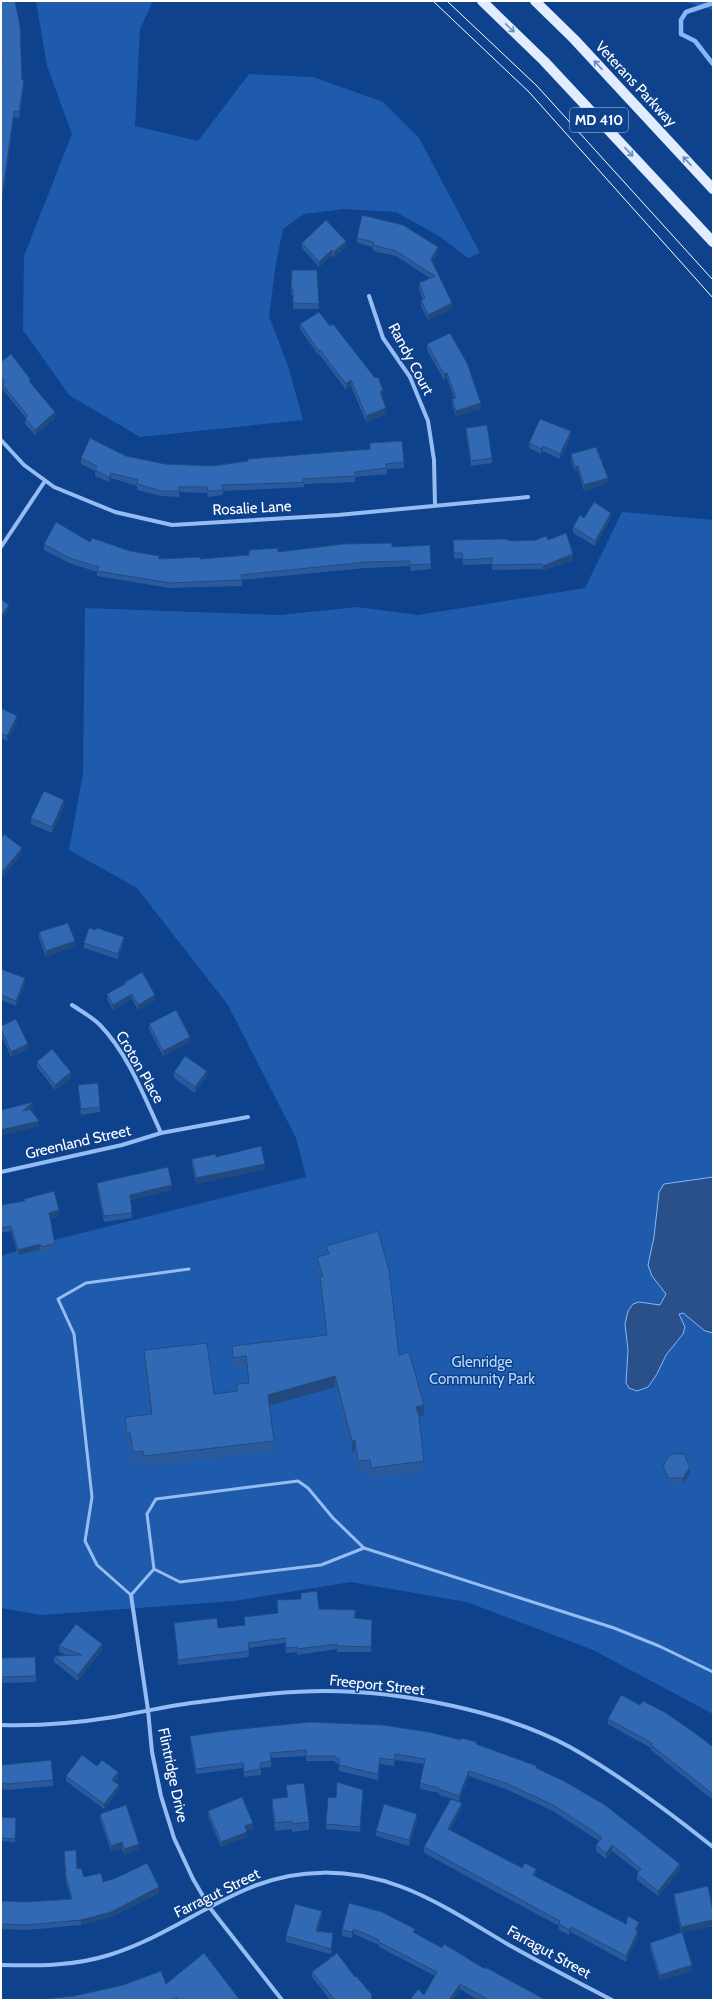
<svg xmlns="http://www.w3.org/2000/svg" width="714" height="2001" font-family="Cabin,sans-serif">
  <rect width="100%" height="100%" fill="#0e428d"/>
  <path fill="#1f5bad" d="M36 1H153L140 29 135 126 198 141 249 74 313 77 383 102 419 138 480 253 468 258 439 236 396 212 344 209 304 214 283 229 276 263 269 316 288 366 303 420 140 437 69 395 23 330 24 256 72 134 47 66Z
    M683 1H713V10Z
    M622 512 713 520V1714L593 1650 467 1602 351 1582 234 1601 42 1615 1 1608V1256L38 1244 306 1177 296 1138 228 1005 137 888 69 850 83 774 85 608 280 615 357 607 418 615 585 588Z"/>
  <path fill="#295088" stroke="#86b7f7" d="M713 1177V1333L705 1331 683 1313 679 1314 685 1327 683 1334 666 1355 657 1374 648 1387 637 1391 629 1388 626 1383 628 1350 625 1324 628 1311 633 1304 639 1302 660 1305 666 1294 652 1276 648 1265 654 1237 659 1192 664 1184Z"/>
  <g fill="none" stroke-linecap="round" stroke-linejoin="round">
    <path stroke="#86b7f7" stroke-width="4.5" d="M713 3 686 12 681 20V34L695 41 713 64"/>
    <path stroke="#95bdf3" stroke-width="3" d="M364 1548 321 1565 180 1582 154 1569 147 1514 156 1499 298 1481 308 1488 333 1518 364 1548 614 1628 659 1646 713 1672
      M154 1569 131 1595 97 1565 85 1541 92 1497 74 1334 58 1299 86 1283 189 1269"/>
    <path stroke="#95bdf3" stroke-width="4" d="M369 296 383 338 410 377 428 421 434 460 435 506
      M1 440 24 465 54 487 115 512 172 525 338 515 528 497
      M1 547 45 481
      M72 1005C81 1011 92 1017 100 1025 128 1054 144 1096 161 1133
      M1 1172 122 1145 161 1133 248 1117
      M131 1595 148 1710 152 1752 161 1796 174 1838 193 1879 210 1908 282 2000
      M1 1725C38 1726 77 1723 114 1717 143 1712 171 1705 200 1702 241 1697 283 1691 325 1691 400 1691 504 1711 570 1747 621 1776 668 1811 713 1847
      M1 1965C37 1966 75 1966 109 1955 158 1940 200 1909 247 1889 296 1867 351 1868 402 1887 439 1901 475 1925 509 1945 543 1964 577 1982 612 2000"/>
    <path stroke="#e1ecff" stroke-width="10" d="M482 1 544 61 713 242
      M535 1 574 39 713 189"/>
    <path stroke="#fff" stroke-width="1" d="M433 1 529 92 713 298
      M447 1 537 86 713 280"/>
  </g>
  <path fill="#2b5a9c" d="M1 1 22 80 24 86 19 118 14 117 3 196 1 209Z
    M357 238 438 252 432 262 452 309 428 320 421 306V300L423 299 419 289V283L430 278 396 256 373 251V247L357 243Z
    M302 243 346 247 334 257 332 255 319 267 302 248Z
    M292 270H317L319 309H293V295H291Z
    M300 324 383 396H381L386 414 366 422 351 386 346 390 320 355 319 356 300 329Z
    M427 344 481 409 456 416 452 405V399L454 398 447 378 444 380 427 350Z
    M1 362 31 384 55 418 35 435 25 424 26 418 2 389V384L1 382Z
    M466 428 492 458V463L471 466 466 434Z
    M571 437 560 459 543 451 541 454 529 448V443Z
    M370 443 404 462V468L387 469V474L355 477V482L304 484V487L289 488 223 491V495L208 497 207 493 179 492V497L161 496 137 490V486L111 478 109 482 95 476V471L81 464V458L126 456 165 464 212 466 370 449Z
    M571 454 608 483 584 491 578 471 575 472 571 460Z
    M584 518H611L595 546 573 533V527Z
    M453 540 512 541 548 540 573 560 543 571 542 569 492 570V564L463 565 462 558 454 559Z
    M90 542 159 559H200L249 555V550L278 552 392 547 431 564V569L410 571V566L366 568 242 580V586L170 588 97 576V572L69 563 44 550V544Z
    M1 708 17 722 7 741 1 738Z
    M64 806 52 833 31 824V818Z
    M1 838 22 854 3 876 1 875Z
    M96 930 124 942 118 959 84 948V943Z
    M39 932 75 946 46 957 39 938Z
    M1 969 25 984 16 1006 1 1000Z
    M125 982 155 1000 138 1010 132 999 113 1010 107 999V994L125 984Z
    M149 1024 190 1042 163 1056 149 1029Z
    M1 1026 28 1049 11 1057 1 1035Z
    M37 1062 71 1078 55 1090 37 1067Z
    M174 1072 207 1076 195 1093 174 1078Z
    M78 1085 100 1107V1112L81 1115 78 1091Z
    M216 1157 265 1169 196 1184 192 1165V1159Z
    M97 1183 172 1190 131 1200 132 1218 104 1222 97 1188Z
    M24 1199 59 1216 50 1218 55 1244V1250L41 1252 40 1250 18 1255 11 1231 1 1233V1205L24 1201Z
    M326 1246 399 1355 424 1415 419 1417 424 1461V1472L371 1478 370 1471 358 1472 355 1451 352 1452 335 1387 269 1405 274 1441V1451L144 1467 143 1461 133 1463 130 1444 127 1445 125 1428V1417L150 1414 144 1361V1350L214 1394 237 1391V1384L248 1383 246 1367 233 1369 232 1357V1346L326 1335 320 1288V1278L317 1267V1257L326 1254Z
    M663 1466 690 1473 683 1484H668L663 1472Z
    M301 1593 319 1609 356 1615 355 1618 372 1620 371 1652H337V1649L297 1655V1652L286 1653 285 1643 249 1648V1657L178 1665 174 1623 218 1628 245 1625 244 1617 277 1613 301 1599Z
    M59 1646 102 1650 78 1681 54 1662V1656H69L59 1652Z
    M35 1657 36 1682 1 1683V1658Z
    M608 1719 713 1747V1800L651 1750V1748L608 1724Z
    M190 1736 477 1744 537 1768 680 1870 658 1896 637 1880V1874L639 1872 612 1851 606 1859 596 1851V1845L599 1841 590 1835 553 1811 508 1790 469 1776 459 1801 439 1795V1793L420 1789V1783L424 1764 395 1760 394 1766 380 1764 378 1780 339 1771V1764L335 1763V1761H306V1756L271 1758V1767L261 1768V1775L244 1777 243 1768 196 1774 190 1742Z
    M1 1760 2 1765 53 1780V1786L8 1790 1 1789Z
    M66 1776 118 1778 115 1782 119 1790 104 1809 66 1781Z
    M286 1785 309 1822V1830L292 1832V1829L275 1831 272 1808V1799L287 1797Z
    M363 1795 360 1832 326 1829V1824L336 1798Z
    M462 1808 450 1830 536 1875 535 1876 626 1924 639 1928 637 1931 638 1937 626 1962 571 1932 569 1935 559 1930V1926L424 1853V1847Z
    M208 1811 253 1829 247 1831V1837L221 1847 208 1816Z
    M100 1814 139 1850 124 1855 122 1848 111 1851 100 1819Z
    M1 1817 16 1818 15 1842 1 1841Z
    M417 1820 409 1846 376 1836V1831Z
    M64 1851 77 1869 84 1877 103 1882 159 1893 111 1917 81 1925 27 1930 1 1929V1891V1901L27 1902 71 1899 66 1883Z
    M674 1894 713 1912V1926L681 1932 674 1900Z
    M349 1903 415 1933 442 1948 485 1969 546 2000H478L460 1989 453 2000H410L424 1995 435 1976 379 1947V1945L354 1934 352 1938 342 1936V1930Z
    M322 1917 318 1931 333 1938 331 1954 286 1942V1936Z
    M650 1943 692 1971 660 1981 650 1948Z
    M312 1972 372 2000H330L312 1977Z"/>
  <path fill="#234a7f" d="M24 80V86L19 118V112Z
    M14 111V117L3 196 1 209V203Z
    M346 241V247L334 257V252Z
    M438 247V252L431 264V259Z
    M332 250V255L319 267V262Z
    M452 303V309L428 320V315Z
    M320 350V355L319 356V351Z
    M447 373V378L444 380V374Z
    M351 380V386L346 390V384Z
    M383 390V396L380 397V392Z
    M481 403V409L456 416V411Z
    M386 408V414L366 422V416Z
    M55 412V418L35 435V430Z
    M571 431V437L560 459V454Z
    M543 446V451L541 454V449Z
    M578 466V471L575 472V467Z
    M111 473V478L109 482V477Z
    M608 478V483L584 491V485Z
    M611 513V518L595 546V541Z
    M573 554V560L543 571V566Z
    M9 605V610L1 621V616Z
    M17 716V722L7 741V736Z
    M64 800V806L52 833V827Z
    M22 848V854L3 876V871Z
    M124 937V942L118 959V954Z
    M75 941V946L46 957V951Z
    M25 978V984L16 1006V1001Z
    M132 994V999L113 1010V1005Z
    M155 995V1000L138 1010V1005Z
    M190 1037V1042L163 1056V1051Z
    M28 1044V1049L11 1057V1052Z
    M207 1071V1076L195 1093V1087Z
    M71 1072V1078L55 1090V1085Z
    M33 1102V1108L23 1116V1111Z
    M39 1121V1126L1 1136V1130Z
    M265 1164V1169L196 1184V1178Z
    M172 1185V1190L130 1200V1195Z
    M59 1210V1216L49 1218V1213Z
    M40 1244V1250L18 1255V1250Z
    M335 1376V1387L268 1406V1395Z
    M424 1405V1415L416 1418V1407Z
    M355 1440V1451L352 1452V1441Z
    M690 1467V1473L683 1484V1478Z
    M102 1644V1650L78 1681V1675Z
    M380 1758V1764L378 1780V1774Z
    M469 1771V1776L459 1801V1796Z
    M118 1772V1778L112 1785V1780Z
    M119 1785V1790L104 1809V1804Z
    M462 1803V1808L448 1834V1829Z
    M417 1814V1820L409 1846V1840Z
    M253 1823V1829L245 1832V1826Z
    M247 1832V1837L221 1847V1842Z
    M122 1842V1848L111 1851V1846Z
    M139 1844V1850L124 1855V1849Z
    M612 1845V1851L606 1859V1853Z
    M680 1864V1870L658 1896V1891Z
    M536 1869V1875L533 1880V1875Z
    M159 1887V1893L111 1917 81 1925V1920Z
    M322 1911V1917L316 1937V1931Z
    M713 1920V1926L681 1932V1927Z
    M639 1922V1928L635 1935V1930Z
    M571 1927V1932L569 1935V1930Z
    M354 1929V1934L352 1938V1932Z
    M638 1931V1937L626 1962V1956Z
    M692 1965V1971L660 1981V1975Z
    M460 1984V1989L453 2000H449Z"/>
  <path fill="#3269b5" stroke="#234a7f" d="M1 1H15L20 26 22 80H24L19 112 14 111 3 190 1 203V68L2 61H1Z
    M362 215 403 225 438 247 431 259 452 303 428 315 421 300 425 298 419 283 435 276 396 251 373 245 374 242 357 238Z
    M326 220 346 241 334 252 332 250 319 262 302 243Z
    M292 270H317L319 304 293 303V289H291Z
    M319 312 330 326 333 324 375 378 378 377 383 390 380 392 386 408 366 416 351 380 346 384 320 350 319 351 300 324Z
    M450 333 467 363 481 403 456 411 452 399 456 398 447 373 444 374 427 344Z
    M11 354 31 380 29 381 55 412 35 430 25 418 28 416 2 384 5 382 1 377V362Z
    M540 419 571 431 560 454 543 446 541 449 529 443Z
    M487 425 492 458 471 461 466 428Z
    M90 438 126 456 165 464 212 466 248 461V459L370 449V443L402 441 404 462 386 464 387 468 355 472V476L303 479 304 482 289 483 222 485 223 490 208 491 207 487H179V491H161L137 484 138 480 111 473 109 477 95 470 97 466 81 458Z
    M596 447 608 478 584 485 578 466 575 467 571 454Z
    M594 502 611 513 595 541 573 527 580 515 584 518Z
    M56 522 90 542 92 538 130 551 159 556V559L200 557V559L249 555V550L278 548V552L344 544 392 543V547L430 545 431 564 410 565V561L366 562 241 575 242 580 170 583 97 571 99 567 69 558 44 544Z
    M566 533 573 554 543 566 542 564 492 565V558L463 560 462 553H454L453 540 505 539 512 541 536 540 546 536 548 540Z
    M1 599 9 605 1 616Z
    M1 708 17 716 7 736 1 733Z
    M44 791 64 800 52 827 31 818Z
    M4 834 22 848 3 871 1 869V838Z
    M68 923 75 941 46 951 39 932Z
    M89 928 96 930 97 928 124 937 118 954 84 943Z
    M1 969 25 978 16 1001 1 995Z
    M142 972 155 995 138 1005 132 994 113 1005 107 994 125 984V982Z
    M176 1010 190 1037 163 1051 149 1024Z
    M16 1019 28 1044 11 1052 1 1029V1026Z
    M52 1049 71 1072 55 1085 37 1062Z
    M185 1056 207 1071 195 1087 174 1072Z
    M98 1083 100 1107 81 1109 78 1085Z
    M33 1102 23 1111 30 1109 39 1121 1 1130V1110Z
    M261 1146 265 1164 196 1178 192 1159 216 1154V1157Z
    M168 1167 172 1185 130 1195 132 1213 104 1216 97 1183Z
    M54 1191 59 1210 49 1213 55 1244 41 1247 40 1244 18 1250 11 1226 1 1228V1205L25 1201 24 1199Z
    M378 1231 389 1270 399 1355 409 1352 424 1405 416 1407 419 1417 424 1461 371 1468 370 1460 358 1461 355 1440 352 1441 335 1376 268 1395 274 1441 144 1456 143 1451 133 1452 130 1433 127 1434 125 1417 152 1414 144 1350 207 1343 214 1394 237 1391V1384L249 1383 246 1356 233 1358 232 1346 327 1335 320 1277H323L317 1257 329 1254 326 1246Z
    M670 1454H684L690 1467 683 1478H668L663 1466Z
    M317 1591 319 1609 356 1610 354 1618 372 1620 371 1647 337 1646V1644L297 1649V1647L286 1648 285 1638 248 1643 249 1651 178 1660 174 1623 217 1618 218 1628 245 1625 244 1617 278 1613 277 1600 301 1599V1593Z
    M76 1624 102 1644 78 1675 54 1656 82 1655 59 1646Z
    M35 1657 36 1676 1 1677V1658Z
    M621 1695 640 1705 643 1701 666 1713 699 1736 713 1747V1794L651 1745 652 1743 608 1719Z
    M310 1722 382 1725 429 1732 461 1740V1738L477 1742 476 1744 537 1766 536 1768 564 1781 605 1805 680 1864 658 1891 637 1874 641 1869 612 1845 606 1853 596 1845 602 1838 590 1829 553 1805 508 1784 469 1771 459 1796 439 1789V1788L420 1783 425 1759 395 1754 394 1760 380 1758 378 1774 339 1765V1758H335V1756H306V1750L270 1753 271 1761 260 1763 261 1769 244 1772 243 1763 196 1769 190 1736 231 1730Z
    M82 1755 97 1766 102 1760 118 1772 112 1780 119 1785 104 1804 66 1776Z
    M1 1760H2V1765L51 1760 53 1780 8 1784 1 1783Z
    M337 1782 363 1790 360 1827 326 1824 328 1797 336 1798Z
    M304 1783 309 1822 292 1824V1821L275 1823 272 1799 288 1797 286 1785Z
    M242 1797 253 1823 245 1826 247 1832 221 1842 208 1811Z
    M451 1799 462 1803 448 1829 522 1868 525 1863 536 1869 533 1875 626 1924 628 1916 639 1922 635 1930 638 1931 626 1956 571 1927 569 1930 559 1924 560 1921 424 1847Z
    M384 1804 417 1814 409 1840 376 1831Z
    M126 1805 139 1844 124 1849 122 1842 111 1846 100 1814Z
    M1 1817 16 1818 15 1839 1 1838Z
    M76 1850 77 1869 81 1868 84 1877 101 1873 103 1882 116 1878 147 1863 159 1887 111 1912 81 1920 27 1925 1 1924V1901L27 1902 72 1899 66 1877 64 1851Z
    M708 1886 713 1912V1920L681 1927 674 1894Z
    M349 1903 382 1912 415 1929 413 1932 442 1948 444 1944 485 1969V1967L546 2000H486L487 1999 460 1984 449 2000H410L418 1989 424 1995 437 1972 379 1942V1940L354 1929 352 1932 342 1930Z
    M295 1904 322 1911 316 1931 333 1933 331 1949 286 1936Z
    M682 1932 692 1965 660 1975 650 1943Z
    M204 1953 240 2000H178L177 1998 172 2000H1V1999L32 2000 74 1996 123 1985 161 1971 166 1984Z
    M337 1953 355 1977 356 1976 372 1995 371 2000H335L312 1972Z"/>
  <defs><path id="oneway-shaft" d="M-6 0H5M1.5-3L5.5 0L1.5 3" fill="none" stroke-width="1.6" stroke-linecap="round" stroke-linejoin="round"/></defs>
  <g stroke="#6d8ec0">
    <use href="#oneway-shaft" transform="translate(510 28) rotate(44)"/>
    <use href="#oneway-shaft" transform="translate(598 65) rotate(-133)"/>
    <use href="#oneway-shaft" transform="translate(629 152) rotate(47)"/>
    <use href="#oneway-shaft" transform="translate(687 161) rotate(-133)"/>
  </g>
  <g text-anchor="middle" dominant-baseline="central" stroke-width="3" stroke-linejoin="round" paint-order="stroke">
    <rect fill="#0e428d" stroke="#b7c6dd" stroke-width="1" x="570" y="108" width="58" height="24" rx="3"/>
    <g font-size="14" font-weight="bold" fill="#fff">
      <text x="599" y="120">MD 410</text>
    </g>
    <g font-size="15" fill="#fff" stroke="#0e428d">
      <text transform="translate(636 84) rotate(47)">Veterans Parkway</text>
      <text transform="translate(411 359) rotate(62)">Randy Court</text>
      <text transform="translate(252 508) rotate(-3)">Rosalie Lane</text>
      <text transform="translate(140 1067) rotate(60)">Croton Place</text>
      <text transform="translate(78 1142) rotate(-13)">Greenland Street</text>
      <text transform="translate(377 1685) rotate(6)">Freeport Street</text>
      <text transform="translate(173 1775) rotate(78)">Flintridge Drive</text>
      <text transform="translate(217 1893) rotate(-26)">Farragut Street</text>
      <text transform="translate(549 1952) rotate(29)">Farragut Street</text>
    </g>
    <g font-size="15" fill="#bcd8fe" stroke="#0e428d">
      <text x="482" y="1362">Glenridge<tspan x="482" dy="17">Community Park</tspan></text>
    </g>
  </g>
  <rect width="714" height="2001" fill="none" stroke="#ffffff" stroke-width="4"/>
</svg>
